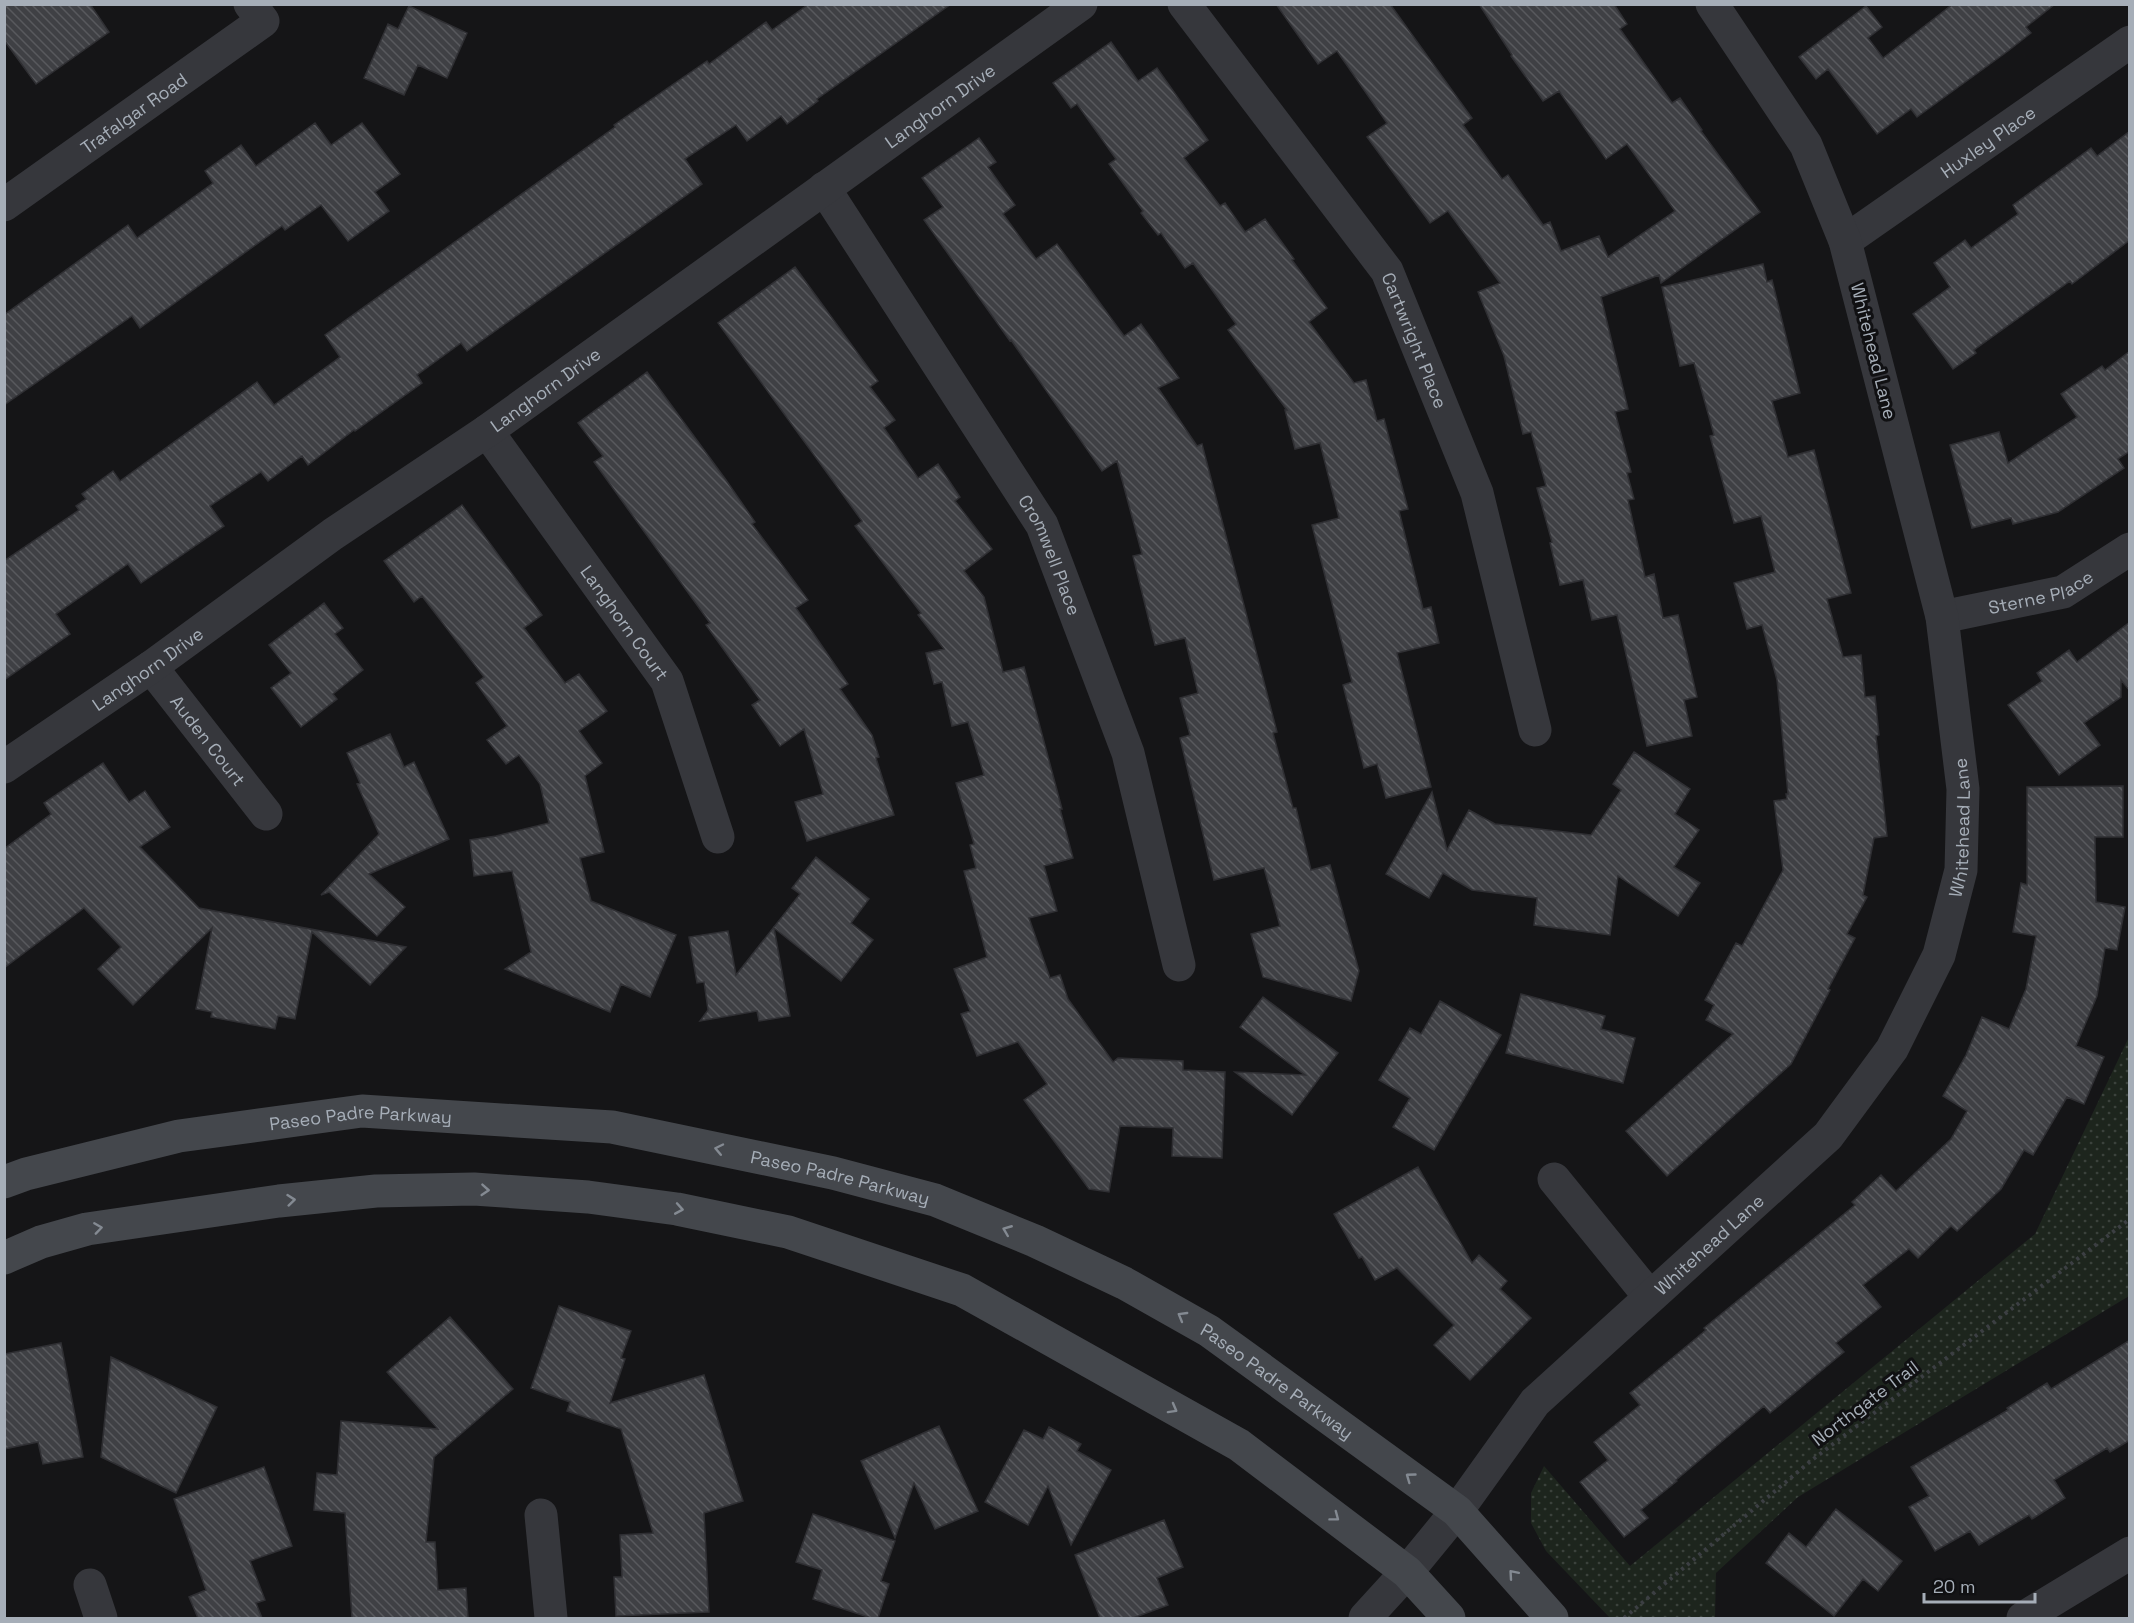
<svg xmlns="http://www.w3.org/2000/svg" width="2134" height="1623" font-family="'Space Grotesk',sans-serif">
  <defs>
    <pattern id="park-dots" width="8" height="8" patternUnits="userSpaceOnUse" patternTransform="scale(1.5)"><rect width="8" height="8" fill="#1d251d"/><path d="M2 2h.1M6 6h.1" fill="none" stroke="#3b423c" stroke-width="1.8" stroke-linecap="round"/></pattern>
    <pattern id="building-back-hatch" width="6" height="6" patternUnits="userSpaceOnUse" patternTransform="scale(1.5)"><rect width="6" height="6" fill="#3f4044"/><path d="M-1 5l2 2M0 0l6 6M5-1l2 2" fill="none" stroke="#58595d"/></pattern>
  </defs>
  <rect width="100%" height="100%" fill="#151517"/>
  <path fill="url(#park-dots)" d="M2129 1037V1296L1798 1497 1716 1573 1715 1618H1610L1546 1551 1531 1523V1493L1544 1466 1630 1566 2035 1234Z"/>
  <path fill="url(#building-back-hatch)" stroke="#2f2f33" stroke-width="1.5" d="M4 4H90L109 32 36 84 4 40Z
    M809 4H951L817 99 818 101 787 124 781 116 747 141 736 125 685 159 702 184 467 351 461 343 417 375 422 383 355 431 354 430 308 465 302 456 268 481 261 472 210 506 224 526 141 583 128 564 56 614 70 634 4 680V561L79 510 76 506 86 499 82 494 113 471 120 481 257 382 274 405 340 357 325 335 615 127 614 125 707 61 709 64 766 22 772 30Z
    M1276 4H1390L1472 118 1463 125 1502 179 1508 175 1543 225 1550 222 1561 251 1599 236 1608 257 1675 211 1627 144 1606 159 1559 91 1543 101 1511 56 1512 55 1479 4H1614L1627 24 1620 29 1672 103 1680 98 1702 130 1701 131 1760 212 1661 283 1659 275 1601 297 1628 409 1615 412 1631 472 1627 473 1634 499 1628 500 1645 577 1654 574 1663 618 1678 615 1697 697 1684 700 1692 736 1647 746 1617 615 1592 620 1583 580 1560 585 1550 543 1552 542 1537 488 1546 486 1531 432 1523 434 1504 356 1478 292 1500 283 1448 211 1430 223 1367 137 1387 123 1337 51 1318 64Z
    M1953 4H2055L2026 27 2031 33 2008 51 1917 117 1911 109 1877 134 1828 69 1816 79 1799 57 1866 6 1882 27 1868 38 1883 58Z
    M409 6 467 33 447 78 418 65 404 95 364 78 388 24 398 29Z
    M1111 42 1138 81 1157 68 1208 140 1184 158 1220 206 1225 203 1245 232 1265 219 1294 259 1292 260 1327 308 1309 322 1354 383 1366 380 1377 421 1384 419 1408 509 1399 511 1423 609 1431 607 1439 643 1397 653 1431 787 1386 798 1377 764 1364 768 1343 685 1352 682 1312 525 1339 518 1320 443 1295 449 1285 410H1287L1228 330 1236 324 1193 263 1185 268 1161 233 1158 235 1141 213 1143 211 1109 164 1116 159 1077 104 1071 108 1053 83Z
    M315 123 331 145 362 123 400 174 375 192 389 211 348 241 321 205 285 230 282 226 140 328 132 316 4 405V315L128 225 137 238 213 183 205 171 241 145 256 166Z
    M2130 131V240L2072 284 2070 281 1974 350 1976 353 1953 369 1913 314 1950 287 1934 263 1965 240 1971 248 2018 214 2013 205 2091 148 2097 156Z
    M979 138 996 162 988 167 1015 205 1003 214 1036 259 1057 244 1124 336 1141 324 1179 378 1158 388 1197 446 1202 444 1277 732 1273 733 1293 808H1296L1311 870 1330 865 1359 971 1351 1001 1263 977 1251 934 1280 926 1264 868 1214 880 1180 738 1190 735 1180 698 1198 693 1185 638 1155 645 1133 556 1142 554 1117 461 1102 471 1011 340 1010 341 924 220 943 207 922 178Z
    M1763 264 1767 282 1772 280 1800 393 1772 401 1788 457 1814 450 1851 593 1827 599 1843 657 1861 655 1865 697 1875 696 1879 735 1876 736 1887 836 1874 838 1863 895 1867 897 1847 934 1855 938 1828 989 1830 990 1791 1064 1667 1176 1626 1131 1733 1034 1706 1020 1714 1005 1705 1000 1736 943 1742 946 1783 870 1774 801 1787 799 1786 794H1788L1777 680 1762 625 1747 629 1734 583 1775 572 1761 516 1734 523 1710 436 1714 435 1694 363 1680 366 1662 287Z
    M795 267 878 381 870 387 895 420 884 428 918 478 938 464 960 497 955 501 992 549 964 571 984 597 1003 672 1024 667 1062 809H1060L1073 858 1044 866 1057 911 1029 918 1050 978 1060 975 1068 999 1113 1062 1118 1058 1183 1061V1070L1225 1072 1222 1158 1172 1156 1173 1128 1120 1126 1109 1192 1089 1189 1024 1100 1047 1084 1018 1042 977 1056 961 1014 970 1011 954 969 987 957 964 871 976 868 970 845 974 844 956 783 984 775 968 722 952 726 942 682 934 684 926 653 944 649 918 615 921 613 855 526 862 521 718 323Z
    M2130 351V451L2118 459 2124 468 2058 512 2013 524 2011 518 1972 528 1950 445 1999 432 2008 463 2077 417 2061 394 2102 366 2105 370Z
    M647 372 726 480 755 522 752 524 808 600 796 608 848 684 840 689 872 735 879 757 876 758 894 815 807 841 795 802 823 794 804 729 780 746 752 705 760 700 706 625 710 623 594 462 603 456 578 423Z
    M462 505 542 615 524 628 565 683 579 674 607 711 579 731 602 763 585 776 604 852 580 858 591 901 676 935 650 997 621 984 610 1012 505 969 531 952 512 871 474 876 470 840 496 836 549 823 540 784 519 755 506 764 487 740 507 726 476 683 484 677 422 596 414 602 384 561Z
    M324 603 343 628 335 634 363 670 333 694 337 699 301 727 271 688 291 673 269 645Z
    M2130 622V691L2121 680V697L2084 723 2100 745 2059 775 2008 705 2042 681 2037 673 2069 650 2077 662Z
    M390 734 404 767 414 762 449 839 369 874 405 907 377 936 329 892 321 895 379 834 357 784 360 783 347 753Z
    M1634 752 1690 789 1675 814 1699 830 1674 867 1700 883 1678 916 1618 876 1610 935 1534 925 1537 898 1472 890 1443 873 1429 898 1386 874 1432 792 1447 850 1469 810 1495 824 1591 835 1621 790 1613 784Z
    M103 763 129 802 145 791 170 827 140 847 199 908 406 947 370 985 312 932 295 1019 278 1016 275 1029 211 1017 212 1012 196 1009 212 928 133 1005 98 969 121 947 84 908 4 968V849L51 814 44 803Z
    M2123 786V837H2095L2096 902 2125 907 2117 950 2105 948 2097 996 2076 1046 2104 1057 2084 1104 2067 1097 2033 1155 2024 1150 2001 1189 1957 1231 1951 1226 1918 1258 1909 1249 1863 1285 1881 1307 1836 1343 1844 1352 1770 1413 1764 1406 1676 1480 1677 1481 1641 1510 1648 1518 1624 1537 1580 1482 1608 1460 1594 1442 1640 1405 1630 1393 1706 1330 1704 1328 1855 1205 1852 1202 1881 1175 1896 1191 1951 1139 1967 1111 1943 1096 1966 1055 1982 1017 2009 1029 2026 989 2036 936 2013 932 2021 883 2027 885V787Z
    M816 857 869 899 851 923 873 940 841 981 774 928 790 1016 759 1021 757 1011 700 1021 708 1010 704 982 697 983 689 937 728 931 736 975 800 894 792 888Z
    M1521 994 1605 1016 1601 1029 1635 1038 1623 1083 1506 1053Z
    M1263 997 1338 1053 1292 1115 1235 1072 1305 1075 1240 1027Z
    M1440 1001 1501 1035 1434 1150 1393 1127 1410 1098 1379 1080 1410 1028 1421 1034Z
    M1418 1167 1472 1263 1479 1255 1507 1281 1500 1289 1531 1318 1470 1380 1434 1345 1454 1325 1397 1268 1375 1280 1362 1257 1359 1258 1334 1214Z
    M559 1306 631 1331 621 1358 625 1359 610 1403 704 1375 743 1501 704 1513 709 1612 616 1616 614 1577H622L620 1535 653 1533 621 1429 567 1411 570 1402 531 1388Z
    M450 1317 513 1389 434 1457 426 1542H435L438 1590 466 1588 468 1618H352L345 1513 314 1510 317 1473 337 1475 341 1421 438 1429 387 1372Z
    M2130 1340V1440L2110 1452 2107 1448 2054 1480 2065 1498 2032 1519 2029 1515 1979 1545 1970 1531 1935 1551 1909 1507 1929 1496 1911 1467 2008 1410 2007 1408 2047 1383 2051 1389Z
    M61 1343 83 1457 43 1464 38 1442 4 1449V1354Z
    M111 1357 217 1407 176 1493 101 1457Z
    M939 1426 978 1511 935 1529 914 1483 895 1538 861 1461Z
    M1049 1427 1081 1444 1077 1451 1111 1470 1071 1545 1048 1486 1028 1525 985 1502 1024 1430 1043 1439Z
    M264 1467 292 1546 250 1561 265 1600 256 1603 262 1618H198L189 1597 206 1590 174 1499Z
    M1836 1509 1902 1561 1878 1591 1863 1579 1834 1616 1766 1563 1789 1533 1806 1547Z
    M813 1514 895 1541 881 1581 889 1584 878 1618H871L813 1599 822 1570 796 1562Z
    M1164 1520 1183 1567 1157 1578 1168 1605 1133 1618H1100L1075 1555Z"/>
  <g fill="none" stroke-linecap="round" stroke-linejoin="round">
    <path stroke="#3c3f43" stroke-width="4" stroke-dasharray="3 4.5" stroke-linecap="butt" d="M1624 1618 1812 1460 2130 1219"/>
    <g stroke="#36373c" stroke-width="33">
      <path id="s1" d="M1184 4 1387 271 1477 493 1535 730"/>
      <path id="s2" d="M824 188 1042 525 1128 753 1179 965"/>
      <path id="s3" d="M4 205 263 21 250 4"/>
      <path id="s4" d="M1845 241 2130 42"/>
      <path id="s5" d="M487 431 667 681 718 837"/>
      <path id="s6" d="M1942 617 2063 592 2130 549"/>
      <path id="s7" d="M151 667 266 814"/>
      <path id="s8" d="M4 767 151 667 333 534 487 431 1081 4"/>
      <path d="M1554 1179 1650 1297"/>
      <path d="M541 1515 551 1618"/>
      <path d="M90 1585 101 1618"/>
      <path id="s9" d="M1365 1618 1407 1572 1457 1511 1535 1402 1828 1136 1892 1049 1939 955 1961 870 1963 789 1942 617 1845 241 1806 145 1712 4"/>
      <path d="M2023 1618 2130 1553"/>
    </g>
    <g stroke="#44474c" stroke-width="33">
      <path id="s10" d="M4 1182 26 1174 179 1136 362 1111 612 1127 833 1173 935 1200 1035 1241 1124 1283 1209 1331 1457 1511 1552 1618"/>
      <path d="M4 1258 41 1242 87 1229 279 1201 376 1191 474 1189 588 1197 677 1209 788 1232 962 1290 1239 1445 1407 1572 1449 1618"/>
    </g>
  </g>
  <defs><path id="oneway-chevron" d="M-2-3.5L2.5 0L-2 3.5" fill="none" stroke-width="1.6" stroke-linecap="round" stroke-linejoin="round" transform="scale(1.5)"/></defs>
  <g stroke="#848a92">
    <use href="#oneway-chevron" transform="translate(719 1149) rotate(-168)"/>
    <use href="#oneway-chevron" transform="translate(485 1190) rotate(4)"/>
    <use href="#oneway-chevron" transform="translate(291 1200) rotate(-6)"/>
    <use href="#oneway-chevron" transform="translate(679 1209) rotate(10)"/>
    <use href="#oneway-chevron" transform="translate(98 1228) rotate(-8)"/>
    <use href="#oneway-chevron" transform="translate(1007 1230) rotate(-158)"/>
    <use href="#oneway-chevron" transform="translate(1182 1316) rotate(-150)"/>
    <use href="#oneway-chevron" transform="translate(1173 1409) rotate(29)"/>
    <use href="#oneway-chevron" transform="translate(1410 1477) rotate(-144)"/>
    <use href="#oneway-chevron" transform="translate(1335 1517) rotate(37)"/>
    <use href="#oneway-chevron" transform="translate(1513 1574) rotate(-131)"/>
  </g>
  <g text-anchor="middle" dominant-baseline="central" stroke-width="6" stroke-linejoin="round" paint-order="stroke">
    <g font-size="18" fill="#a6aeb8" stroke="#101012">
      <text stroke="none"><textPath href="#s8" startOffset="1146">Langhorn Drive</textPath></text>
      <text stroke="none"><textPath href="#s3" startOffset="159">Trafalgar Road</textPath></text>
      <text stroke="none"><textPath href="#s4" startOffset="174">Huxley Place</textPath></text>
      <text stroke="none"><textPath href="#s1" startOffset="410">Cartwright Place</textPath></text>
      <text transform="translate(1874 351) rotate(76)">Whitehead Lane</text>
      <text stroke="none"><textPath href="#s8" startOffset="660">Langhorn Drive</textPath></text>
      <text stroke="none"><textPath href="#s2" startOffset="432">Cromwell Place</textPath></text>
      <text stroke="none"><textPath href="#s6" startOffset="102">Sterne Place</textPath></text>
      <text stroke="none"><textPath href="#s5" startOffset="236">Langhorn Court</textPath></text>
      <text stroke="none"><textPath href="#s8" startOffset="174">Langhorn Drive</textPath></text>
      <text stroke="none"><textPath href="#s7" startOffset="93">Auden Court</textPath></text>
      <text stroke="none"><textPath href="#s9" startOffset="1014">Whitehead Lane</textPath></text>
      <text stroke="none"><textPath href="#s10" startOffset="364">Paseo Padre Parkway</textPath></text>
      <text stroke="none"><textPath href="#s10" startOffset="850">Paseo Padre Parkway</textPath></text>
      <text stroke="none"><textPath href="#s9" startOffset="510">Whitehead Lane</textPath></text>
      <text stroke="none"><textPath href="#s10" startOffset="1336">Paseo Padre Parkway</textPath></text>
      <text transform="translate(1865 1403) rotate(-37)">Northgate Trail</text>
    </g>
  </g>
  <rect width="2134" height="1623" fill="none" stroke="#a6aeb8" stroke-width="12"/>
  <path d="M1924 1593v9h111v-9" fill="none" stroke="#a6aeb8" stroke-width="3"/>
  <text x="1933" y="1593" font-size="18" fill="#a6aeb8" stroke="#101012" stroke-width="4.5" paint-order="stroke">20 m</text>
</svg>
